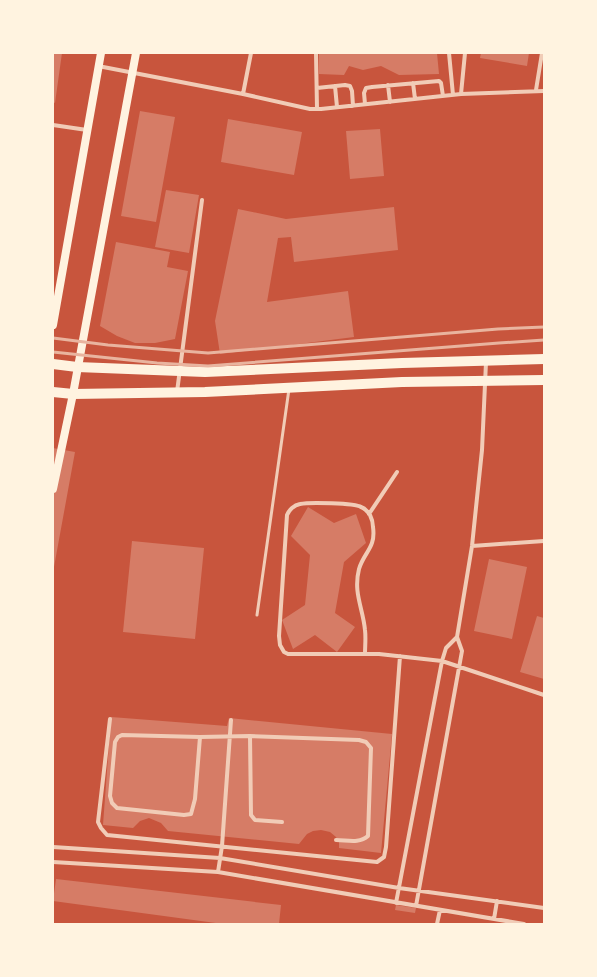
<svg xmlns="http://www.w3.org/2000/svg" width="597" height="977" font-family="'Varela Round',sans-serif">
  <rect width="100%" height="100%" fill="#c8553d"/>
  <path fill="#d67c66" d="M53 53H62L55 103 53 102Z
    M319 53H437L439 74 399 75 381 66 363 70 349 66 344 75 319 74Z
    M481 53H529L527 66 480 58Z
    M140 111 175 117 156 222 121 216Z
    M228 119 302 132 294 175 221 162Z
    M380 129 384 176 350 179 346 131Z
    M166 190 199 195 189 253 155 247Z
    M394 207 398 250 294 262 291 237 278 238 267 302 348 291 354 337 220 354 215 321 238 209 286 219Z
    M116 242 170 252 167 267 188 271 175 339 155 343H135L117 336 100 326Z
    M53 448 75 452 54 567H53Z
    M308 507 334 523 356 514 366 543 344 562 335 613 355 627 337 652 315 635 293 649 282 620 305 605 310 555 291 536Z
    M132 541 204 548 195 639 123 632Z
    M489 559 527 567 512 639 474 631Z
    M537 616 544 618V679L520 672Z
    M111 717 227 726 229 718 392 734 381 853 339 848V842L336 837 330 832 321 830 313 831 307 834 299 844 168 831 161 823 149 818 140 821 133 828 103 825Z
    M56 879 281 905 279 924H223L53 901Z
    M396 905 416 908 415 913 395 910Z"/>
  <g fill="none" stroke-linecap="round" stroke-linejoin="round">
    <path stroke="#f1ccb7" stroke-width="3" d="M257 615 289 389"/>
    <path stroke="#f1ccb7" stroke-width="4" d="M316 53 317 109
      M449 53 453 95
      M98 66 243 94 310 109H321L461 94 544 91
      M413 83 415 99
      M388 85 390 102
      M335 86 337 107
      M317 88 345 85 350 86 352 91 353 106
      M536 90 542 53
      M243 94 251 53
      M461 94 465 53
      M365 104 364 93 366 88 372 87 439 81 441 83 443 96
      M53 125 87 130
      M177 392 202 200
      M369 514 397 472
      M472 546 544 541
      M365 654C365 646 366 638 365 630 363 608 353 593 359 569 364 552 376 548 373 527 373 523 372 519 370 515 368 512 364 508 361 507 355 503 309 502 300 504 294 505 289 510 287 515L279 636 280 645 284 652 288 654H379L442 661 544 695
      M110 719 98 822 101 828 107 835 377 862 384 857 386 847 400 656
      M250 736 251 815 255 820 282 822
      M200 737 195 799 191 814 184 815 117 808 112 803 110 796 115 742 118 737 122 735 200 737 250 736 359 740 366 742 371 748 368 836C359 844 347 840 336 840
      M53 847 220 858 399 888 544 908
      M53 862 218 872 524 924
      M218 872 222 846 231 720
      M396 903 442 661 446 648 457 637
      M416 906 462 651 457 637 472 546 482 450 486 362
      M494 919 497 901
      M437 924 440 910"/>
    <path stroke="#fff3e0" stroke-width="8" d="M53 325C69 234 85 144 101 53
      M53 489 73 394 136 53"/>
    <path stroke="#fff3e0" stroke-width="10" d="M53 364 77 367 205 372 402 363 544 359
      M53 392 73 394 205 392 402 382 544 380"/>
    <path stroke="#e9b49f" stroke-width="3" d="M53 338 108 345 208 353 498 329 544 327
      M53 352 157 363 208 366 499 343 544 340"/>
  </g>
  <rect width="597" height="977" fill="none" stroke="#fff3e0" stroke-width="108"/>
</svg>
